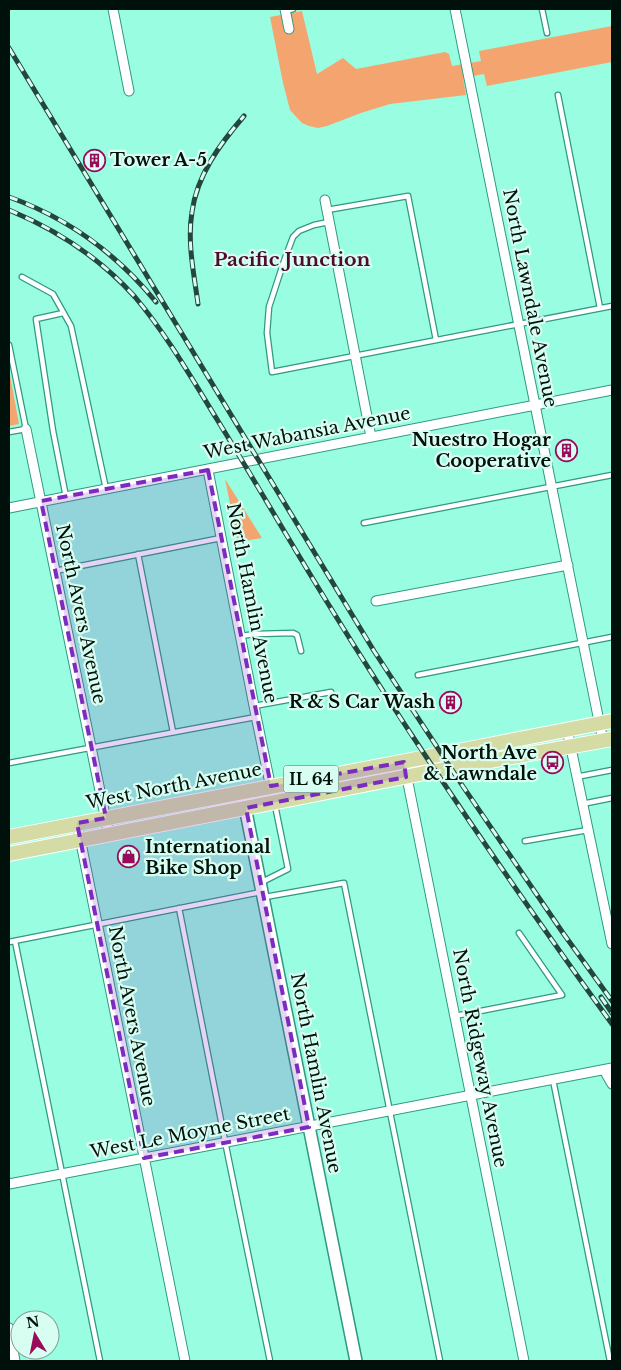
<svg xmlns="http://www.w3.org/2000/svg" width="621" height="1370" font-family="'Libre Baskerville',serif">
  <rect width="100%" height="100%" fill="#99fde2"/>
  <path fill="#f4a56f" d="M302 11 317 74 343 58 356 69 445 52 449 54 452 66 481 61 479 51 612 26V62L487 86 484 74 463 78 466 95 390 104 361 113 327 126 318 128 309 126 302 123 290 110 283 83 270 17Z
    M9 370 19 424 9 426Z
    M225 479 262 538 238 542Z"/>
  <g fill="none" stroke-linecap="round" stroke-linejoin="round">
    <defs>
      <path id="service" d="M542 9 547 33
        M285 11 293 9
        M558 95 600 308
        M327 210 408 196 436 340
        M329 222 314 225 299 231 293 237 284 261 269 307 267 333 272 372 612 306
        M22 277 53 294 71 326 106 489
        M63 313 36 319 53 431 66 497
        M9 345 26 429 9 432
        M364 523 612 475
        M138 554 173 732
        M55 571 221 538
        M240 636 256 634 293 633 297 635 301 651
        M418 675 612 637
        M254 706 331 692
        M9 763 256 717
        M576 777 612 770
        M582 804 612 798
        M525 841 588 830
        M262 882 288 869 275 805
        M265 897 344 883 440 1361
        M179 908 228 1156 270 1361
        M15 941 100 1361
        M9 942 261 892
        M455 1016 562 995 519 933
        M553 1080 610 1361"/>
      <path id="minor" d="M113 9 129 91
        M285 9 289 29
        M455 9 603 741
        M325 200 371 437
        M26 429 109 835
        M208 470 254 706 274 803
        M9 508 612 390
        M376 601 568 565
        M567 729 612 944
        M406 773 524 1361
        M77 823 185 1361
        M604 1070 612 1084
        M9 1184 612 1068
        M9 1328 15 1361"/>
      <path id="tertiary" d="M242 792 356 1361"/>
      <path id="primary" d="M9 837 432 756 612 721
        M9 854 440 770 612 739"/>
    </defs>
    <use href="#service" stroke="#2f9981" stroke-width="7"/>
    <use href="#minor" stroke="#2f9981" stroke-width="11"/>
    <use href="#tertiary" stroke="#2f9981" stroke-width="14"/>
    <use href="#primary" stroke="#fff" stroke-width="16"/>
    <use href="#service" stroke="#fff" stroke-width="4.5"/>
    <use href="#minor" stroke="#fff" stroke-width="9"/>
    <use href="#tertiary" stroke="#fff" stroke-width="11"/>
    <use href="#primary" stroke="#d4dba4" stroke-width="14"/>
    <defs>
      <path id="rail" d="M9 48 374 651 462 785 563 933 612 1001
        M9 197C68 218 116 253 156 302
        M9 210C57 230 100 258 135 297 167 335 192 379 218 421 255 481 290 542 327 602 416 747 513 887 612 1024
        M198 304C194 274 187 242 192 212 197 175 220 144 244 116
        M601 997 612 1013"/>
    </defs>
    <use href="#rail" stroke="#24473d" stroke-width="5"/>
    <use href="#rail" stroke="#d8fdf1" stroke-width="3" stroke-dasharray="9" stroke-linecap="butt"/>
  </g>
  <path fill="#7b2cbf" fill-opacity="0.2" stroke="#7b2cbf" stroke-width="4" stroke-dasharray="10 6" stroke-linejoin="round" d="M208 470 271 786 404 762 406 777 246 808 309 1127 144 1158 77 823 106 818 41 501Z"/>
  <defs>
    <symbol id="building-ring" viewBox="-11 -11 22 22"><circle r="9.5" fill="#d8fdf1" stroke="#9a0a5b" stroke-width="1.5"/><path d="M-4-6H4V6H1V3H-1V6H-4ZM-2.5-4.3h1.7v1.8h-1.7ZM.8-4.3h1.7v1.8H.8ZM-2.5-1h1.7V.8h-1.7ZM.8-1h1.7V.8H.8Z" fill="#9a0a5b"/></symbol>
    <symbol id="bus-ring" viewBox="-11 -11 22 22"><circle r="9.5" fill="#d8fdf1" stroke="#9a0a5b" stroke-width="1.5"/><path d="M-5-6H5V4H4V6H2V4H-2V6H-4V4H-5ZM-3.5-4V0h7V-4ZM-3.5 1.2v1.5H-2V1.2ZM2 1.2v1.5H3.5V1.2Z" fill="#9a0a5b"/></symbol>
    <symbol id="shop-ring" viewBox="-11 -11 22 22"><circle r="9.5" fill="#d8fdf1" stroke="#9a0a5b" stroke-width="1.5"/><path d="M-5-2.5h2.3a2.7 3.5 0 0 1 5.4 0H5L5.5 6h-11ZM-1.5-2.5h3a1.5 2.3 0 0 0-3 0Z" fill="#9a0a5b"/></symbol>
  </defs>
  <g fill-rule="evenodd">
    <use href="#building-ring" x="82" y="148" width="25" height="25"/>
    <use href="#building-ring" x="554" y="438" width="25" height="25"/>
    <use href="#building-ring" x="438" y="690" width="25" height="25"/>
    <use href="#bus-ring" x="540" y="750" width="25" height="25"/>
    <use href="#shop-ring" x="116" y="844" width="25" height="25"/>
  </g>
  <g text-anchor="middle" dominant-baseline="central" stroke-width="4.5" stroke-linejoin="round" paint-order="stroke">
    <rect fill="#d8fdf1" stroke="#415750" stroke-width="1" x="283.5" y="765.5" width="55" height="27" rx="4"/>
    <g font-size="16" font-weight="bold" fill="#00100b">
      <text x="311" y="779">IL 64</text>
    </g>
    <g font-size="18" font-weight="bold" fill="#00100b" stroke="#d8fdf1" text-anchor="end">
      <text x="110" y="160" text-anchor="start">Tower A-5</text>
      <text x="551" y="440">Nuestro Hogar<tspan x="551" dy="21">Cooperative</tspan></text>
      <text x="435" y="702">R &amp; S Car Wash</text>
      <text x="537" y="753">North Ave<tspan x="537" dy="21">&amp; Lawndale</tspan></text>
      <text x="145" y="847" text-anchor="start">International<tspan x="145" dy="21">Bike Shop</tspan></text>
    </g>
    <g font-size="18" fill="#00100b" stroke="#d8fdf1">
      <text transform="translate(530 298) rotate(79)">North Lawndale Avenue</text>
      <text transform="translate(307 433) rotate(-11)">West Wabansia Avenue</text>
      <text transform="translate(252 603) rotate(79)">North Hamlin Avenue</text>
      <text transform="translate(81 614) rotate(78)">North Avers Avenue</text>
      <text transform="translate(174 786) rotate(-11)">West North Avenue</text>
      <text transform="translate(132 1016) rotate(79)">North Avers Avenue</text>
      <text transform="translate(480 1058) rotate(79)">North Ridgeway Avenue</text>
      <text transform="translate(316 1073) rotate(79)">North Hamlin Avenue</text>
      <text transform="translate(190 1133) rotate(-11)">West Le Moyne Street</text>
    </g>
    <g font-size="19" font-weight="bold" fill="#4d0c2d" stroke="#d8fdf1">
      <text x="292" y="259">Pacific Junction</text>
    </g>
  </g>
  <rect width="621" height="1370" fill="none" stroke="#00100b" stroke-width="20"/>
  <g transform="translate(35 1335) rotate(350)"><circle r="24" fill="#d8fdf1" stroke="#829e95"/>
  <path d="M0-4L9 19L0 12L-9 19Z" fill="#9a0a5b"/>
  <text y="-8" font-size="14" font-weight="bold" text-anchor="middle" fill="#00100b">N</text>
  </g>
</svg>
